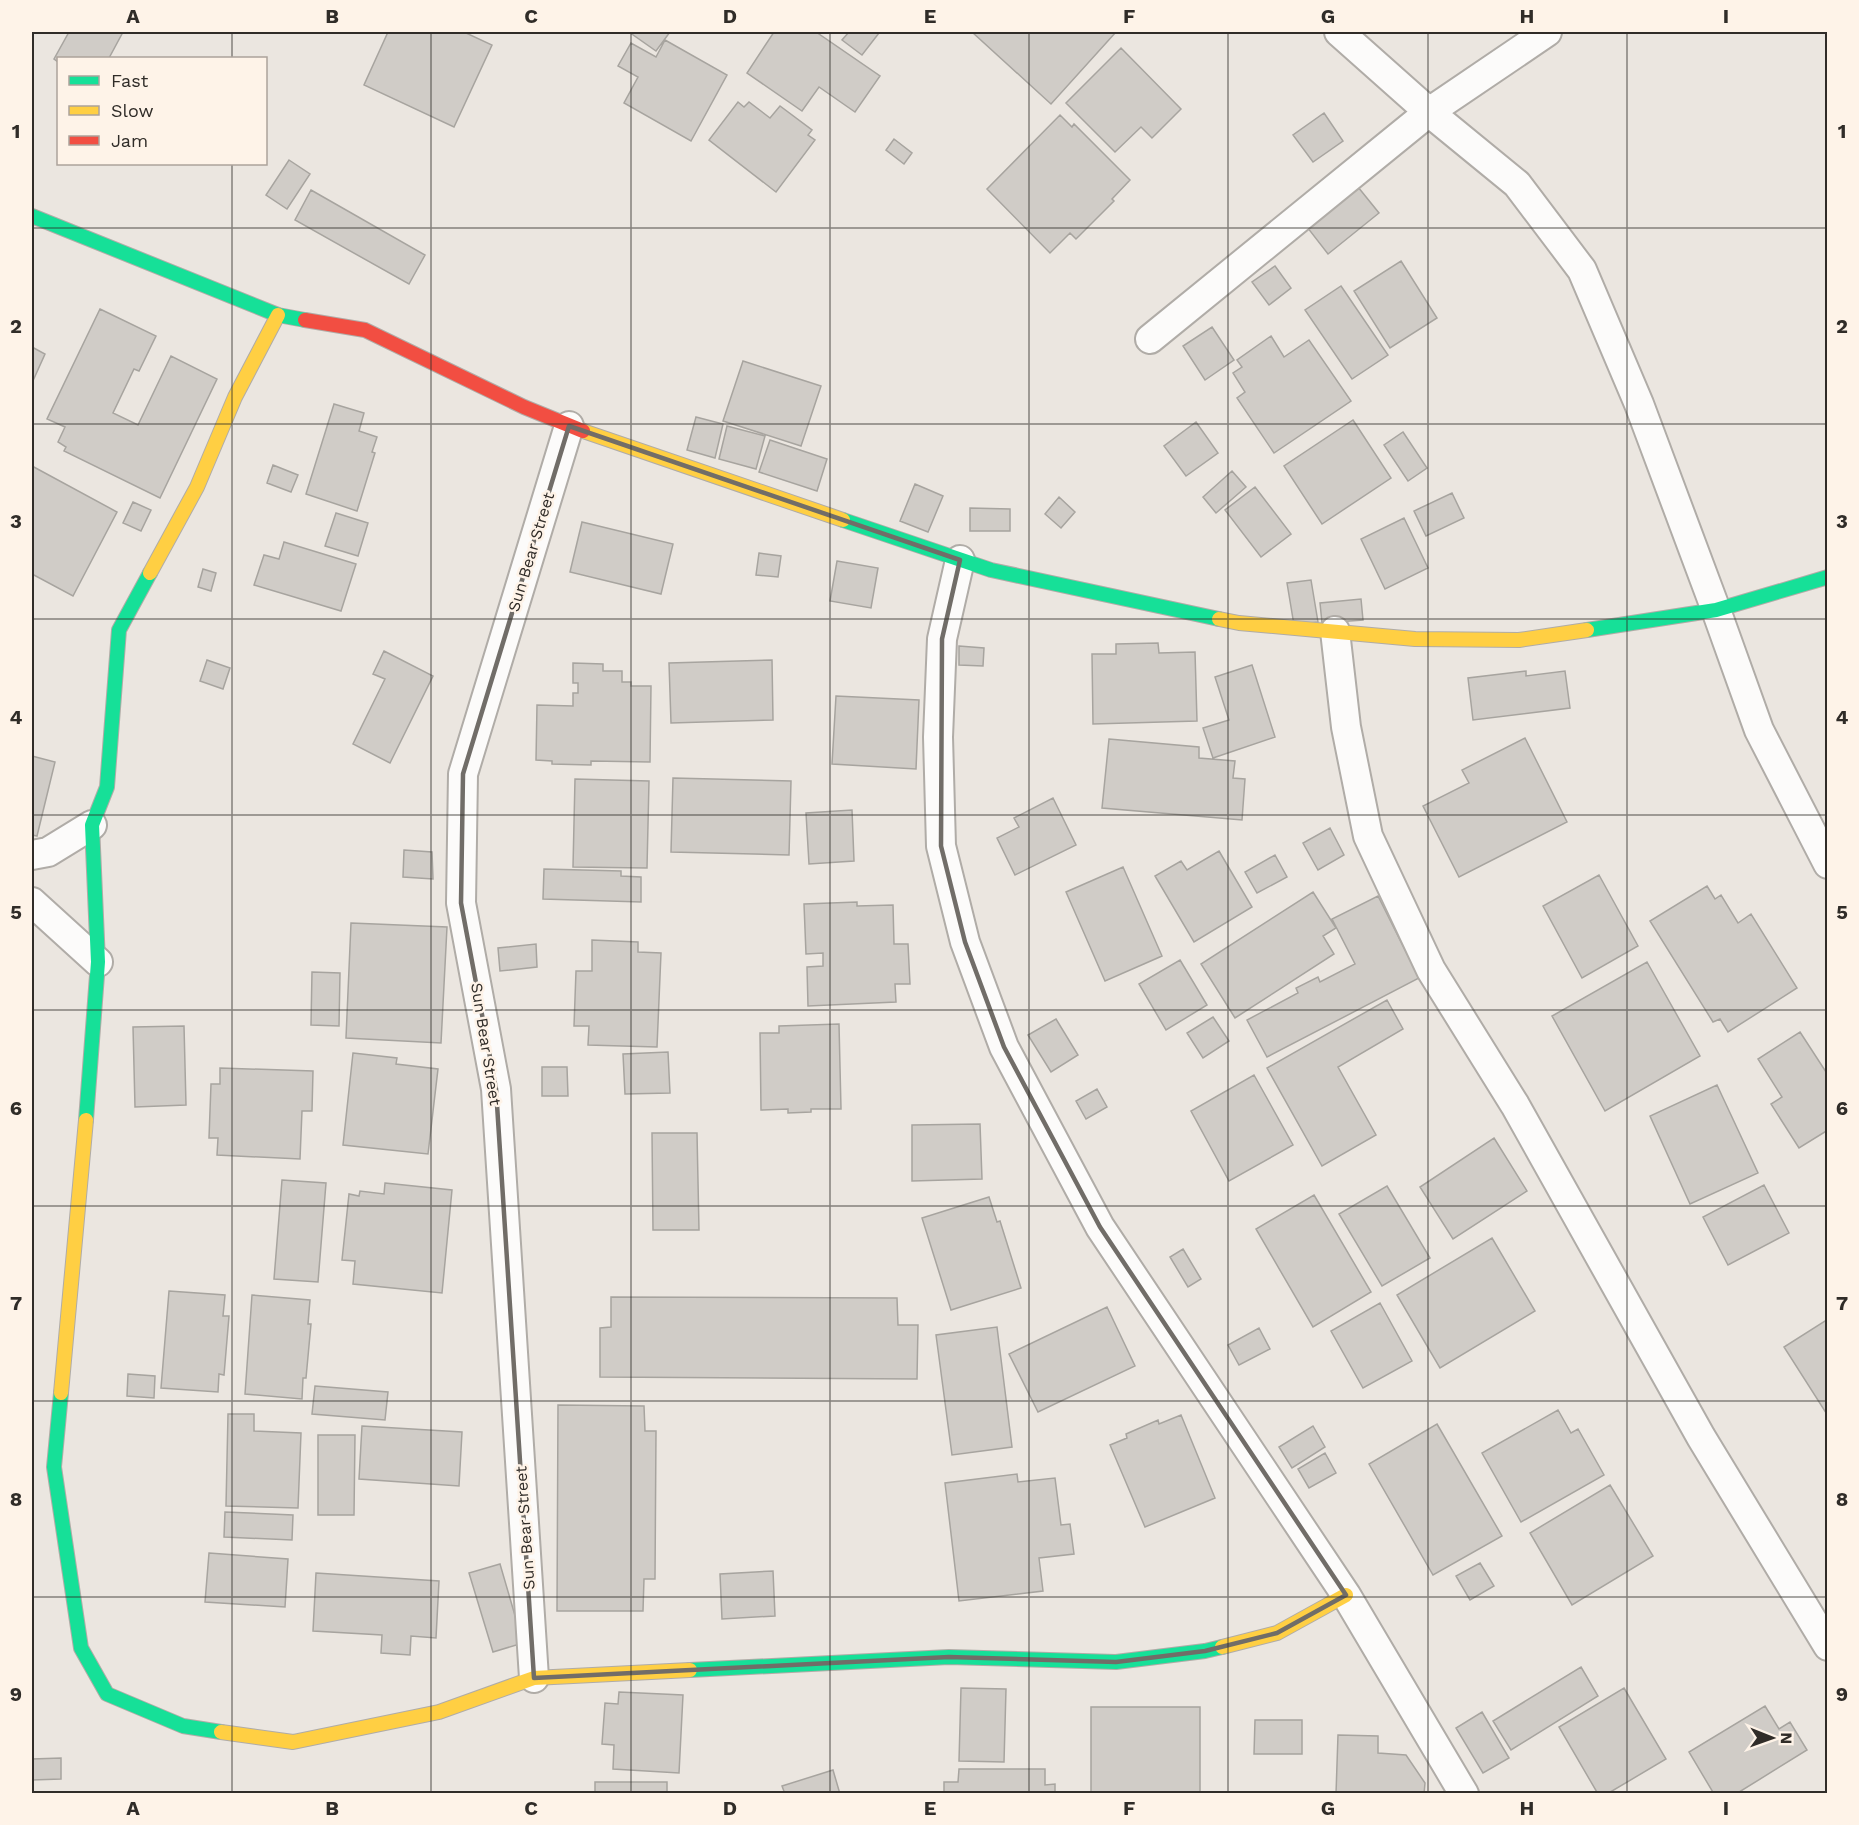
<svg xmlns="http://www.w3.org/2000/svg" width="1859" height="1825" font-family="'Work Sans',sans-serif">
  <rect width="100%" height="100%" fill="#ebe6e0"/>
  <path fill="#d0ccc7" stroke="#a7a49f" stroke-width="1.5" d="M69 32H123L109 58H58V62L54 59Z
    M388 32H464L492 45 454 127 364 85Z
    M629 32H670L656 51Z
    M774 32H816L880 76 855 112 819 87 802 111 747 73Z
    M849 32H877L879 33 862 55 842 40Z
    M972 32H1116L1051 104Z
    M665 40 727 75 691 141 624 103 638 77 618 66 631 43 656 57Z
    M1121 48 1181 109 1152 138 1141 127 1115 152 1066 103Z
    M738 102 744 107 749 102 770 118 780 106 812 130 808 135 815 140 776 192 709 140Z
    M1324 113 1343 141 1313 162 1293 135Z
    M1060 115 1072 127 1074 124 1130 180 1112 199 1114 201 1076 239 1070 233 1050 253 987 189Z
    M894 139 912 153 904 164 886 150Z
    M289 160 310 174 287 209 266 195Z
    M1358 187 1379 213 1328 254 1307 227Z
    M311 190 425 255 409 284 295 220Z
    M1401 261 1437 318 1390 348 1354 291Z
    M1275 266 1291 288 1269 305 1252 282Z
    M1341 286 1388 355 1352 379 1305 310Z
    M100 309 156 336 139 371 134 369 113 413 138 425 171 356 217 379 160 498 64 451 66 447 58 442 65 427 47 419Z
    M1212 327 1234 360 1205 380 1183 346Z
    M1271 336 1284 357 1309 340 1351 401 1274 453 1237 398 1245 392 1233 373 1242 367 1237 360Z
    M32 347 45 354 32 383Z
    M743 361 821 386 801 446 723 421Z
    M334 404 364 413 359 431 377 437 372 452 375 453 357 511 306 494Z
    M696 417 723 424 715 458 687 450Z
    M1353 420 1391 478 1322 524 1284 466Z
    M1196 422 1218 453 1186 476 1164 446Z
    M727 426 765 436 756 469 719 459Z
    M1403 432 1427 468 1408 481 1384 445Z
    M770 440 827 459 817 491 759 472Z
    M273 465 298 475 291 492 267 483Z
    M32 466 117 512 73 596 32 574Z
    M1232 471 1246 487 1216 513 1203 497Z
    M915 484 943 496 928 532 900 521Z
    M1255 487 1291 534 1261 557 1225 510Z
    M1452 493 1464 518 1426 536 1414 511Z
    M1059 497 1075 512 1061 528 1045 514Z
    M133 502 151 510 141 531 123 523Z
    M970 508 1010 509V531H970Z
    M336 513 368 523 358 556 325 546Z
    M1404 518 1428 568 1385 589 1361 539Z
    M582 522 673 544 661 594 570 572Z
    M284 542 356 564 341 611 254 585 264 555 279 559Z
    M759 553 781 556 778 577 756 575Z
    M837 561 878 568 871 608 830 601Z
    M203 569 216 573 211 591 198 587Z
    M1311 580 1318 622 1294 625 1287 583Z
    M1361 599 1363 620 1322 623 1320 603Z
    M1158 643 1159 653 1195 652 1197 721 1093 724 1092 654H1116V644Z
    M959 646 984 648 983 666 959 665Z
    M384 651 433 676 390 763 353 744 385 679 373 674Z
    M207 660 230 668 223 689 200 681Z
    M772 660 773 720 671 723 669 663Z
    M573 663 603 664V671H622V682H631V686H651L650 762 591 761V765L552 764V761L536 760 537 705 573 706V693H578V683H573Z
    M1252 665 1275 737 1213 758 1203 728 1229 720 1215 677Z
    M1526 671V676L1565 671 1570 708 1473 720 1468 678Z
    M836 696 919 700 916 769 832 764Z
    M1525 738 1567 822 1459 877 1423 806 1469 783 1462 770Z
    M1109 739 1199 747V758L1235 761 1233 778 1245 779 1242 820 1102 808Z
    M32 756 55 762 37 836 32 835Z
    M673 778 791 781 789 855 671 852Z
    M575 779 649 781 647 868 573 867Z
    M1053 798 1076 845 1015 875 997 838 1019 827 1014 818Z
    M852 810 854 861 809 864 806 813Z
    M1330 828 1344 855 1318 870 1303 843Z
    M404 850 432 852 433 879 403 877Z
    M1219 851 1252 907 1194 942 1155 876 1181 861 1187 870Z
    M1275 855 1287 877 1257 893 1245 872Z
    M1123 867 1162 956 1105 981 1066 892Z
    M544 869 621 871V876L641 877V902L543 899Z
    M1599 875 1638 946 1582 978 1543 906Z
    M1707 886 1715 899 1721 895 1738 923 1751 914 1797 988 1728 1032 1720 1019 1713 1022 1650 921Z
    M1313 892 1336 928 1323 936 1334 954 1235 1018 1201 964Z
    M1378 896 1419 978 1267 1057 1247 1020 1298 993 1296 988 1318 977 1320 982 1355 964 1332 919Z
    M857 902V906L893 905 894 944H908L910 984H895L896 1002 808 1006 807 967 823 966V953L806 954 804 904Z
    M351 923 447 927 441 1043 346 1038Z
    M592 940 638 942V952L661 953 657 1047 588 1045 589 1026H574L576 971H592Z
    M536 944 537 967 500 971 498 948Z
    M1180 960 1207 1005 1166 1030 1139 984Z
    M1647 962 1700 1056 1605 1111 1552 1016Z
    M312 972 340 973 339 1026 311 1025Z
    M1387 1000 1403 1029 1338 1067 1376 1135 1322 1166 1267 1068Z
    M1213 1017 1229 1041 1203 1058 1187 1033Z
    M1056 1019 1078 1055 1051 1072 1028 1035Z
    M839 1024 841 1109H811V1112L788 1113V1109L761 1110 760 1033H779V1026Z
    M184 1026 186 1105 135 1107 133 1027Z
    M1800 1032 1828 1075V1130L1799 1148 1771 1104 1782 1097 1758 1059Z
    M668 1052 670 1093 625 1094 623 1054Z
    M353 1053 397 1058 396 1064 438 1069 428 1154 343 1145Z
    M542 1067H567L568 1096H542Z
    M220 1068 313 1071 312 1111H302L300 1159 217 1155 218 1138H209L211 1084H220Z
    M1254 1075 1293 1145 1229 1181 1191 1111Z
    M1717 1085 1758 1173 1690 1204 1650 1116Z
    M1097 1089 1107 1107 1086 1119 1076 1101Z
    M980 1124 982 1179 912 1181V1125Z
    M652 1133H697L699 1230H653Z
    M1494 1138 1527 1191 1453 1239 1420 1187Z
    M282 1180 326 1183 318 1282 274 1279Z
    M385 1183 452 1190 442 1293 353 1284 355 1261 342 1260 349 1194 359 1196 360 1191 384 1194Z
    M1764 1185 1789 1233 1728 1265 1703 1217Z
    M1387 1186 1430 1258 1382 1286 1339 1214Z
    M1314 1195 1371 1292 1313 1327 1256 1229Z
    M989 1197 997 1222 1000 1221 1021 1288 951 1310 922 1218Z
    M1492 1238 1535 1311 1440 1368 1397 1295Z
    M1183 1249 1201 1279 1188 1287 1170 1257Z
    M169 1291 225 1295 223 1316H229L224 1375 219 1374 218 1392 161 1388Z
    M252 1295 310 1300 308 1324H311L306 1378H303L302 1399 245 1394Z
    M611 1297 897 1298 898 1325H918L917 1379 600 1377V1328L611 1327Z
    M1380 1303 1412 1361 1363 1388 1331 1331Z
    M1107 1307 1135 1366 1038 1412 1009 1354Z
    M1828 1319V1416L1784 1347Z
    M997 1327 1012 1447 952 1455 936 1335Z
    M1259 1328 1270 1349 1239 1365 1228 1345Z
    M128 1374 155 1376 154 1398 127 1396Z
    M315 1386 388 1392 385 1420 312 1414Z
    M558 1405 644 1406 645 1431H656L655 1579H644L643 1611H557Z
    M1558 1410 1571 1433 1578 1429 1604 1475 1521 1522 1482 1453Z
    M228 1414H254V1431L301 1433 298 1508 226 1506Z
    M1181 1415 1215 1498 1145 1527 1110 1445 1127 1438 1126 1434 1158 1420 1159 1424Z
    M1437 1424 1502 1536 1433 1575 1369 1464Z
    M362 1426 462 1432 459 1486 359 1479Z
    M1313 1426 1325 1447 1292 1468 1279 1447Z
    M318 1435H355L354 1515H318Z
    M1325 1453 1336 1473 1309 1488 1298 1469Z
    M1017 1474 1018 1482 1055 1478 1061 1525 1070 1524 1074 1554 1039 1558 1043 1591 959 1601 945 1483Z
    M1610 1485 1653 1556 1572 1605 1530 1533Z
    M225 1512 293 1515 292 1540 224 1537Z
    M209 1553 288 1559 285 1607 205 1602Z
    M1480 1563 1494 1586 1470 1600 1456 1576Z
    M500 1564 523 1643 493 1652 469 1573Z
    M773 1571 775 1616 722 1619 720 1574Z
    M316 1573 439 1581 436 1638 411 1636 410 1655 381 1653 382 1635 313 1631Z
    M1581 1667 1598 1696 1511 1750 1493 1721Z
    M961 1688 1006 1689 1004 1762 959 1761Z
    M1624 1688 1666 1759 1607 1794H1598L1559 1727Z
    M619 1692 683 1695 679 1773 613 1769 614 1745 602 1744 605 1703 618 1704Z
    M1765 1706 1779 1729 1790 1722 1807 1750 1736 1794H1714L1689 1752Z
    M1091 1707H1200V1794H1091Z
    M1482 1712 1509 1758 1483 1773 1456 1728Z
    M1255 1720H1302V1754H1254Z
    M1338 1735 1378 1736V1753L1406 1755 1425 1783 1424 1794H1336Z
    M61 1758V1779L32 1780V1759Z
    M959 1769H1045V1785L1055 1784V1794H944V1782H958Z
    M833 1770 840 1794H785L782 1786Z
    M595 1782H667V1794H595Z"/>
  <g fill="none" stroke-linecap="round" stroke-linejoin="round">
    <defs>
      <path id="street" d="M1339 32 1429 112 1517 184 1582 270 1639 404 1716 610 1759 730 1828 864
        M1150 339 1429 112 1547 32
        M960 560 942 639 938 737 941 846 965 942 1004 1047 1100 1227 1346 1595 1464 1794
        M1335 631 1346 727 1368 836 1431 970 1515 1105 1701 1437 1828 1646
        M32 855 48 852 92 825
        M32 902 98 962
        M534 1678 496 1089 461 903 463 774 569 426"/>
      <path id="fast" d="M32 216 278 315 305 320
        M843 520 991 570 1219 619
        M1587 630 1716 610 1828 577
        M86 1120 98 962 92 825 107 787 119 630 150 573
        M61 1393 54 1467 81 1648 107 1694 183 1726 221 1732
        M690 1670 949 1657 1116 1662 1205 1651 1222 1647"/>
      <path id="slow" d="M583 431 843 520
        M150 573 197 487 235 397 278 315
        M1219 619 1239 623 1415 639 1519 640 1587 630
        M61 1393 86 1120
        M1222 1647 1277 1633 1346 1595
        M221 1732 293 1742 439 1712 534 1678 690 1670"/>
      <path id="jam" d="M305 320 365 330 524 407 583 431"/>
    </defs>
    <use href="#street" stroke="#b0aca7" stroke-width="32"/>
    <use href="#fast" stroke="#b0aca7" stroke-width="16"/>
    <use href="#slow" stroke="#b0aca7" stroke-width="16"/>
    <use href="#jam" stroke="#b0aca7" stroke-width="16"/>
    <use href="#street" stroke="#fcfbfa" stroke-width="28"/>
    <use href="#fast" stroke="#16e098" stroke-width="14"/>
    <use href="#slow" stroke="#ffcf43" stroke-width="14"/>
    <use href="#jam" stroke="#f24e42" stroke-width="14"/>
  </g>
  <path fill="none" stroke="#716d68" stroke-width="4.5" stroke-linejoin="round" d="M569 426 960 560 942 639 941 846 965 942 1004 1047 1100 1227 1346 1595 1277 1633 1205 1651 1116 1662 949 1657 534 1678 496 1089 461 903 463 774Z"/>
  <path fill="none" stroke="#302c28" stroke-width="1.5" stroke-opacity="0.55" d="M232 32V58M431 32V1794M631 32V1794M830 32V1794M1029 32V1794M1228 32V1794M1428 32V1794M1627 32V1794M232 164V1794M32 228H1828M32 424H1828M32 619H1828M32 815H1828M32 1010H1828M32 1206H1828M32 1401H1828M32 1597H1828"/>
  <g text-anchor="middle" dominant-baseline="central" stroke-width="5" stroke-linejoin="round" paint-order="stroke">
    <g font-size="16" fill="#302c28" stroke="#fef3e8">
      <text transform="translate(531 552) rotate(-73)">Sun Bear Street</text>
      <text transform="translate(486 1044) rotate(81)">Sun Bear Street</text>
      <text transform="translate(525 1528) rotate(-94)">Sun Bear Street</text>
    </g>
  </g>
  <rect width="1859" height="1825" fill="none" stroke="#fef3e8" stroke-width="66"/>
  <rect x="57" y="57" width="210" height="108" fill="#fef3e8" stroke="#aca39b" stroke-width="1.5"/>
  <rect x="69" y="76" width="30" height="9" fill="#16e098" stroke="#aca39b" stroke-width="1.5"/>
  <text x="111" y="87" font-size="18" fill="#302c28">Fast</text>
  <rect x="69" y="106" width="30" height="9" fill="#ffcf43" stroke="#aca39b" stroke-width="1.5"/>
  <text x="111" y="117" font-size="18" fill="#302c28">Slow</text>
  <rect x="69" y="136" width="30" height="9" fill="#f24e42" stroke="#aca39b" stroke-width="1.5"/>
  <text x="111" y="147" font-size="18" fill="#302c28">Jam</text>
  <g transform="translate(1772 1738) rotate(91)" stroke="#fef3e8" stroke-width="4.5" paint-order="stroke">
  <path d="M0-4.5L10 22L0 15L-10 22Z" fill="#302c28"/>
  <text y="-9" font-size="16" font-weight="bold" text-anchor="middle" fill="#302c28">N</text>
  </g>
  <rect x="33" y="33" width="1793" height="1759" fill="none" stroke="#302c28" stroke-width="2"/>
  <g font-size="20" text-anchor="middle" font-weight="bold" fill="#302c28">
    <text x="133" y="23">A</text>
    <text x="332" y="23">B</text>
    <text x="531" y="23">C</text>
    <text x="730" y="23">D</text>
    <text x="930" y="23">E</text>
    <text x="1129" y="23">F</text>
    <text x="1328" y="23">G</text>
    <text x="1527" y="23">H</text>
    <text x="1726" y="23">I</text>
    <text x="16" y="138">1</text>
    <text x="1842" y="138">1</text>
    <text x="16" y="333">2</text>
    <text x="1842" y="333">2</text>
    <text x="16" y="528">3</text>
    <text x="1842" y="528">3</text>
    <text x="16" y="724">4</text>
    <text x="1842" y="724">4</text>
    <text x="16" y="919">5</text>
    <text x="1842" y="919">5</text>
    <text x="16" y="1115">6</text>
    <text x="1842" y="1115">6</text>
    <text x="16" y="1310">7</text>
    <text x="1842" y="1310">7</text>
    <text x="16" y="1506">8</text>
    <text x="1842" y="1506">8</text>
    <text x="16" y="1701">9</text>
    <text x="1842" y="1701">9</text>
    <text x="133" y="1815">A</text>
    <text x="332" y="1815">B</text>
    <text x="531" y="1815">C</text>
    <text x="730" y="1815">D</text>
    <text x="930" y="1815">E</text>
    <text x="1129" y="1815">F</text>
    <text x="1328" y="1815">G</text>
    <text x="1527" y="1815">H</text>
    <text x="1726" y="1815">I</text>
  </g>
</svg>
